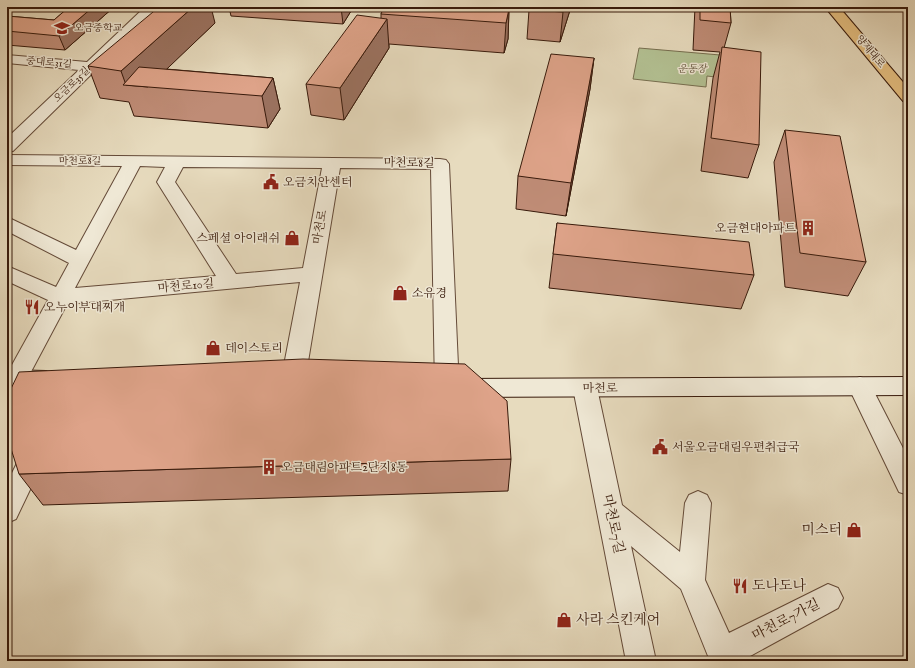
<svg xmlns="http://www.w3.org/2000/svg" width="915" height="668" font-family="'IM FELL English','Noto Serif KR',serif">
  <rect width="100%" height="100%" fill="#e7dbbe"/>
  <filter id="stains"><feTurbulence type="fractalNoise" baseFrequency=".005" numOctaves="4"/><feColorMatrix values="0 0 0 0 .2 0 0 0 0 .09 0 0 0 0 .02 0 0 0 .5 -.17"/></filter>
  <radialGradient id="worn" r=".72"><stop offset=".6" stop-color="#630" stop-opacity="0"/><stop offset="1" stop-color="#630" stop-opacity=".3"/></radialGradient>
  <path fill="#b3c193" stroke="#766e4f" d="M639 48 755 58 756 82 707 76 706 87 633 79Z"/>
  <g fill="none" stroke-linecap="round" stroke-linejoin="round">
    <defs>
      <path id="street" d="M145 7H160L13 151 7 152V138L79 70 7 63V55L87 62Z
        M7 155 440 159 446 160 449 164 459 388 455 394 447 397 439 394 435 388 431 169 340 168 304 386 300 392 292 395 284 392 280 386 300 282 67 304 24 385 16 388 8 385 7 374 48 300 7 281V266L56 287 69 263 7 231V217L76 250 122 166 7 165ZM140 166 165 167 157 182 216 276 75 288ZM183 167 322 168 303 268 236 274 175 182Z
        M860 377 868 380 908 458V495L899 492 848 386 852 380Z
        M585 379 593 382 597 388 622 505 680 552 685 503 689 495 698 491 707 495 711 503 705 580 729 633 828 584 838 588 843 598 838 608 741 661H710L681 589 631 546 656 661H626L573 388 577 382Z
        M35 441 44 445 48 452 16 519 7 523V483L26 445Z"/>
      <path id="secondary" d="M7 370 46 371 54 374 58 380 54 386 46 389 7 388Z
        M908 377V395L462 397 454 394 450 388 454 382 462 379Z"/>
      <path id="primary" d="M825 7H839L908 88V103L903 101Z"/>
    </defs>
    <use href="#street" stroke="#644a38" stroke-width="2"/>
    <use href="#secondary" stroke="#381a0b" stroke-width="2"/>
    <use href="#primary" stroke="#381a0b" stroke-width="2"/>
    <use href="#street" fill="#efe8d5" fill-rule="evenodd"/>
    <use href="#secondary" fill="#efe8d5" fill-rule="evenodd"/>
    <use href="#primary" fill="#e4be7f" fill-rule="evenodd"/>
  </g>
  <path fill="#bf8c76" stroke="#381a0b" d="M69 7H114L65 50 7 45V16L54 20Z
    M229 7H350L351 11 343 24 231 16Z
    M370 7H480L509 9 508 39 504 53 389 44V48L344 120 311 115 306 84 381 18V14L382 11 370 9Z
    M571 7 560 42 527 39 529 10Z
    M695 7H730L731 23 724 48 759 145 748 178 701 171 713 78 720 52 693 50Z
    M215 23 166 69 273 78 280 109 268 128 134 116 129 102 100 98 88 66Z
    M594 58 590 89 566 216 516 209 518 176Z
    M785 130 866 262 848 296 785 287 774 162Z
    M557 223 754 275 741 309 549 288Z
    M511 459 508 491 43 505 19 474Z"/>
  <path fill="#9b7260" stroke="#381a0b" d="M93 7H114L65 50 59 36Z
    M193 7H211L215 23 148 87 126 85 121 71Z
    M341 7H350L351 11 343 24Z
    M565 7H571L560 42 563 12Z
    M509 9 508 39 504 53 506 23Z
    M387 19 389 48 344 120 340 88Z
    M594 58 590 89 566 216 571 183Z
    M273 78 280 109 268 128 262 96Z"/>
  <path fill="#dea389" stroke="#381a0b" d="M69 7H93L59 36 7 31V16L54 20Z
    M159 7H193L121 71 88 66Z
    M384 7H480L509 9 506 23 381 14Z
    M530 7H565L563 12 529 10Z
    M700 7H730L731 23 700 20Z
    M357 15 387 19 340 88 306 84Z
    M722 47 761 52 759 145 711 138Z
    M551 54 594 58 571 183 518 176Z
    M139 67 273 78 262 96 123 85Z
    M785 130 840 136 866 262 800 253Z
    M557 223 749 242 754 275 553 254Z
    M303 359 465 364 507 401 511 459 19 474 7 436V397L19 372Z"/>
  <defs>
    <symbol id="school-bare" viewBox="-9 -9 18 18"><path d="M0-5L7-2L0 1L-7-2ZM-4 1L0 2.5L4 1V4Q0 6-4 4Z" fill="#8f2418" stroke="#efe8d5" stroke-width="2.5" paint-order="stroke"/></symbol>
    <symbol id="civic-bare" viewBox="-9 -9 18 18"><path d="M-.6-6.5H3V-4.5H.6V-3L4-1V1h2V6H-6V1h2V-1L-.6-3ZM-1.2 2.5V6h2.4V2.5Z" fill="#8f2418" stroke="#efe8d5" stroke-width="2.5" paint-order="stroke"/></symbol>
    <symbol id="building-bare" viewBox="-9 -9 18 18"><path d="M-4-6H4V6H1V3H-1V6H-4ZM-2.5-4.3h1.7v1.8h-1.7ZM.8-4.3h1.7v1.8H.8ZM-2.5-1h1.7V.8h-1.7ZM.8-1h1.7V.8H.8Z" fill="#8f2418" stroke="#efe8d5" stroke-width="2.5" paint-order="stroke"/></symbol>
    <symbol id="shop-bare" viewBox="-9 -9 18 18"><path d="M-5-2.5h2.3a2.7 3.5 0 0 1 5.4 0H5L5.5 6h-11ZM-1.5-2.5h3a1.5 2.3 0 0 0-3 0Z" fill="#8f2418" stroke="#efe8d5" stroke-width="2.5" paint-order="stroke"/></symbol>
    <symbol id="restaurant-bare" viewBox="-9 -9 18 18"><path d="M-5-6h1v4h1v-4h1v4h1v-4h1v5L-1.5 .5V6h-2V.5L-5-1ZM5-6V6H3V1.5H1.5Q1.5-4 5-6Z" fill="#8f2418" stroke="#efe8d5" stroke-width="2.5" paint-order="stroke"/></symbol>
  </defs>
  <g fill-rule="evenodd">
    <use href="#school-bare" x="51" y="17" width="22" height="22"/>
    <use href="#civic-bare" x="260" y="171" width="22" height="22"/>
    <use href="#building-bare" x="797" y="217" width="22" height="22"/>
    <use href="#shop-bare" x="281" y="227" width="22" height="22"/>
    <use href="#shop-bare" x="389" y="282" width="22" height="22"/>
    <use href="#restaurant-bare" x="21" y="296" width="22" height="22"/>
    <use href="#shop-bare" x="202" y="337" width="22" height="22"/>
    <use href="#civic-bare" x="649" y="436" width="22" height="22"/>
    <use href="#building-bare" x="258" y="456" width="22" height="22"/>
    <use href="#shop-bare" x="843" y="519" width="22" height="22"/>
    <use href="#restaurant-bare" x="729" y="575" width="22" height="22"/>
    <use href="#shop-bare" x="553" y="609" width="22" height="22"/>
  </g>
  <g text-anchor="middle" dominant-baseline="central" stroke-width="3" stroke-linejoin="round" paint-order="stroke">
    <g font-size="10" fill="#381a0b" stroke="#efe8d5" text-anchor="start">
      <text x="74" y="28">오금중학교</text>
    </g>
    <g font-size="10" fill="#381a0b" stroke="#efe8d5">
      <text transform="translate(870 52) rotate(50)">양재대로</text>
      <text transform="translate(49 63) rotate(5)">중대로31길</text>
      <text transform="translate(72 85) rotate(-44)">오금로35길</text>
      <text x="80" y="161">마천로8길</text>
    </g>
    <g font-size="10" font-style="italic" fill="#5d4c34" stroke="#efe8d5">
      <text x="692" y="69">운동장</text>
    </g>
    <g font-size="12" fill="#381a0b" stroke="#efe8d5">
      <text transform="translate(409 163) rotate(1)">마천로8길</text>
      <text transform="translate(320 227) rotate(-80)">마천로</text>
      <text transform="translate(186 286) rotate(-5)">마천로10길</text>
      <text x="600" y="388">마천로</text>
    </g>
    <g font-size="12" fill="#381a0b" stroke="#efe8d5" text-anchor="start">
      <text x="283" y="182">오금치안센터</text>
      <text x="796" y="228" text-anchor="end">오금현대아파트</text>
      <text x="280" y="238" text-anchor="end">스페셜 아이래쉬</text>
      <text x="412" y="293">소유경</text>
      <text x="44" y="307">오누이부대찌개</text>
      <text x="225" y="348">데이스토리</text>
      <text x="672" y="447">서울오금대림우편취급국</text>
      <text x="281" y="467">오금대림아파트2단지8동</text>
    </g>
    <g font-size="14" fill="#381a0b" stroke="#efe8d5">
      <text transform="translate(613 524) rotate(78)">마천로7길</text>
      <text transform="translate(786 620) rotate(-27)">마천로7가길</text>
    </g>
    <g font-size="14" fill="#381a0b" stroke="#efe8d5" text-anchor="start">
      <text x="842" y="530" text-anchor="end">미스터</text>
      <text x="752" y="586">도나도나</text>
      <text x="576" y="620">사라 스킨케어</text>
    </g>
  </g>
  <rect width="915" height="668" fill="none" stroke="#e7dbbe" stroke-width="24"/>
  <rect x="8" y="8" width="899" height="652" fill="none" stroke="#381a0b" stroke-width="2"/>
  <rect x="12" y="12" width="891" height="644" fill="none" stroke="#381a0b"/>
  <rect width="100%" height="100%" filter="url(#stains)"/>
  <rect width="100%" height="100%" fill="url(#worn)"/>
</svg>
